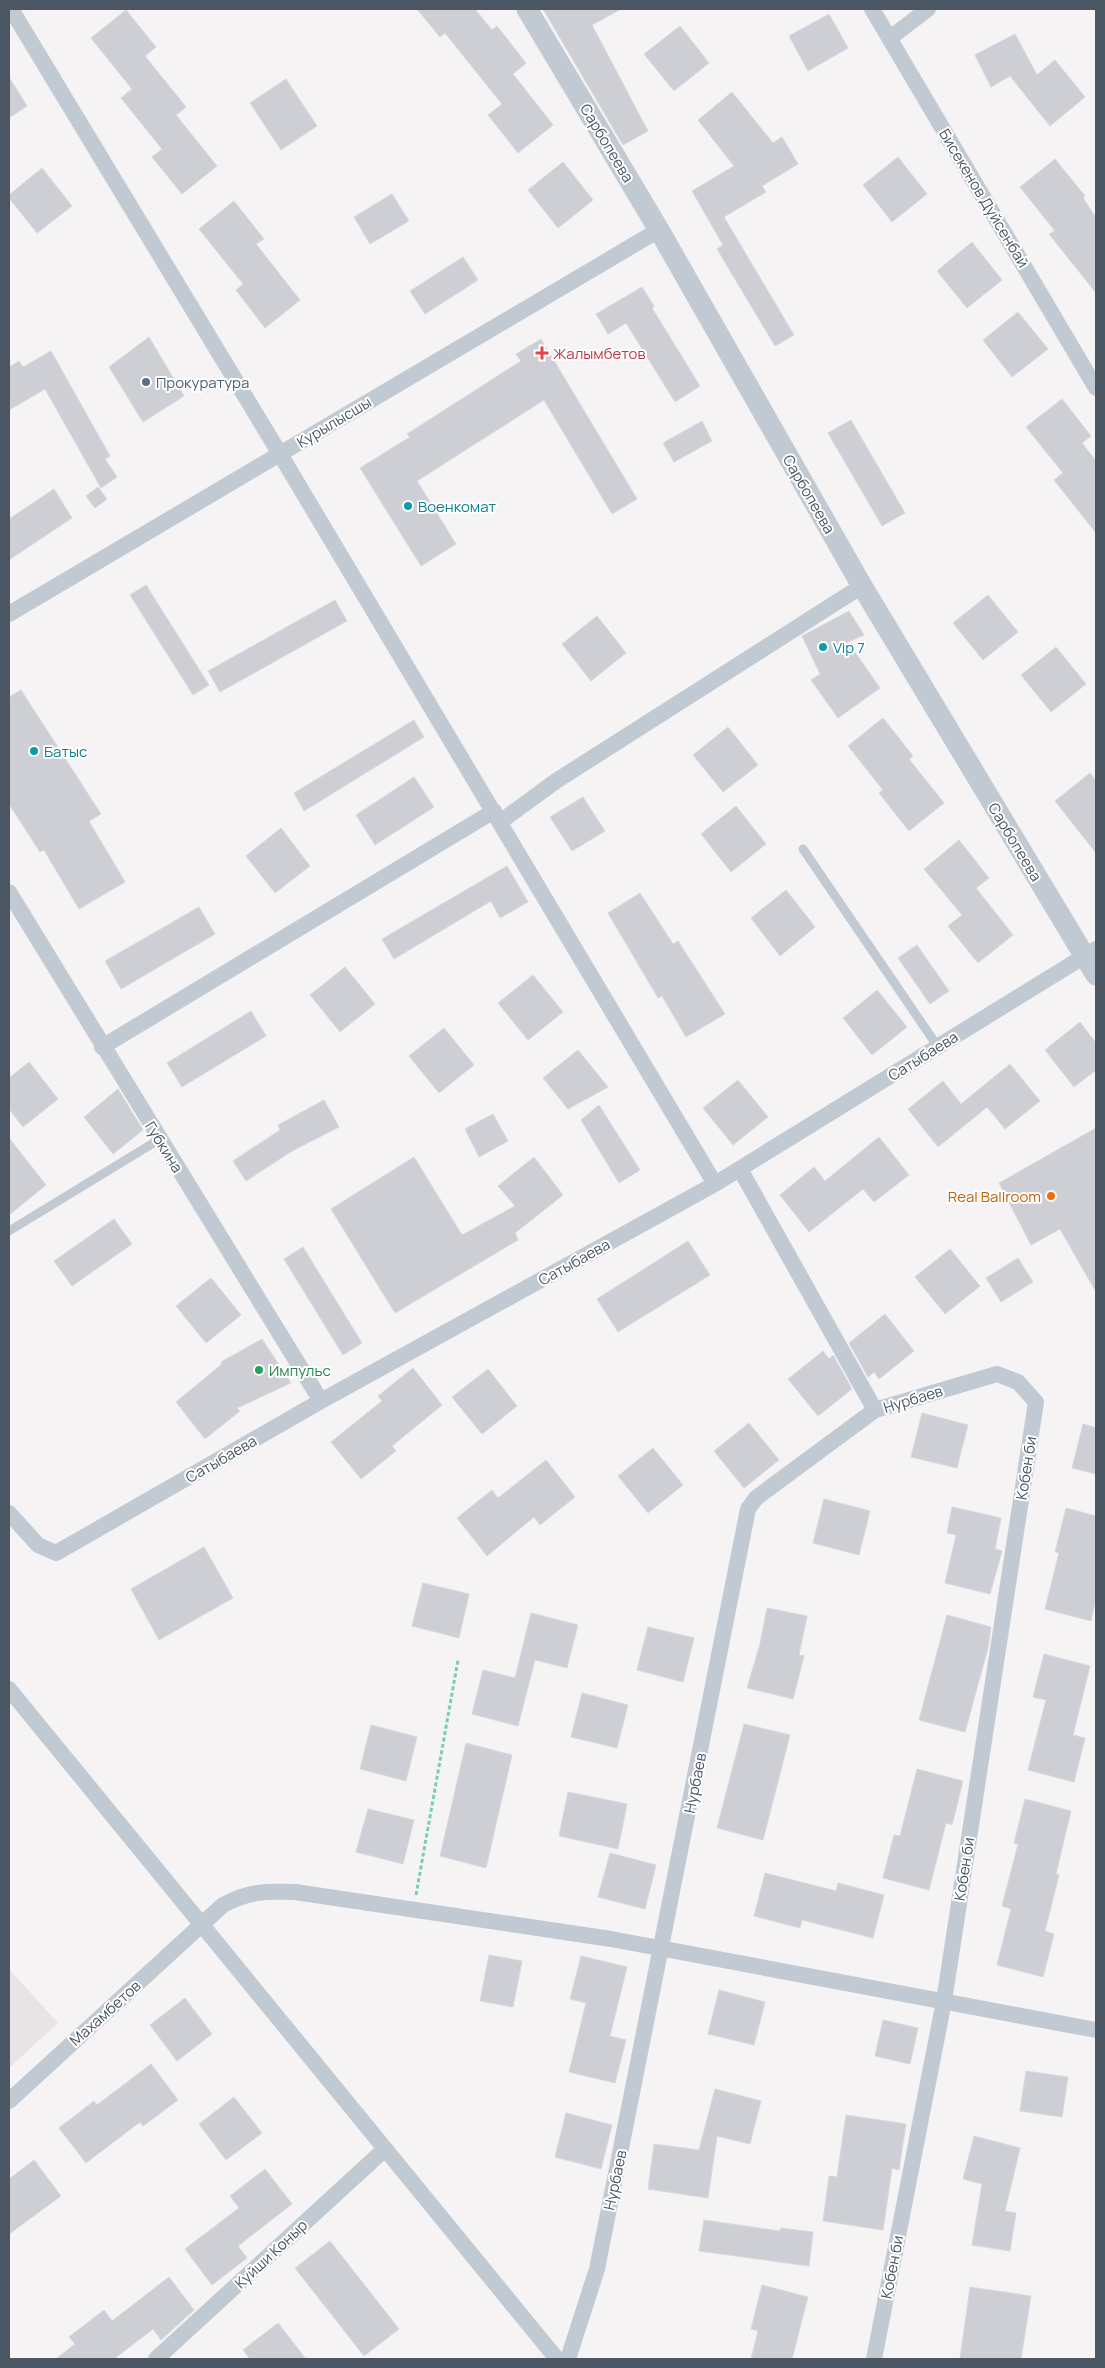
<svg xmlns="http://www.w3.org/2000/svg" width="1105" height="2368" font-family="Manrope,sans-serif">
  <rect width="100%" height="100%" fill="#f5f3f3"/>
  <path fill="#e6e4e5" d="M9 1969 58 2023 9 2068Z"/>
  <path fill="#cdcfd5" stroke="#d7d9de" d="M417 9H475L492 30 497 26 526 63 513 74 553 125 518 153 488 115 502 104 445 33 440 37Z
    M543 9H621L592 25 648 131 623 145Z
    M126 10 156 47 145 56 186 107 176 115 217 166 182 194 152 157 162 149 121 98 132 89 91 38Z
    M829 14 848 48 808 71 789 36Z
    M680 26 709 63 674 91 644 54Z
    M1015 34 1037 75 1055 60 1085 97 1050 126 1010 76 991 87 975 55Z
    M9 77 27 106 9 118Z
    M286 79 317 126 281 150 250 103Z
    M732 92 773 143 782 137 798 164 762 186 766 192 724 217 794 335 775 346 717 249 723 245 692 191 734 166 698 120Z
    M898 157 927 194 892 222 863 185Z
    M1055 159 1085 196 1083 198 1096 218V293L1049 234 1055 231 1020 187Z
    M563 162 593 200 558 228 528 190Z
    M42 168 72 206 37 233 9 198V195Z
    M392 194 409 221 370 244 354 217Z
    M234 201 264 239 256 244 300 300 265 328 236 290 243 284 199 229Z
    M972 242 1002 280 967 308 937 271Z
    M463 257 478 280 425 314 410 291Z
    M642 287 654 306 652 308 700 386 675 402 626 323 608 334 596 314Z
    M1018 312 1048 349 1012 377 983 340Z
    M149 337 184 396 143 422 109 367Z
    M541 339 637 499 612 514 544 400 417 481 456 544 421 566 360 468 410 437 407 434 521 361 516 354Z
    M51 351 110 456 105 459 117 477 101 488 45 389 9 410V367L19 361 23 367Z
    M1062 399 1091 436 1082 443 1096 461V533L1054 480 1063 473 1026 427Z
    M851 420 905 513 882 526 828 433Z
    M702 421 712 441 674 462 663 443Z
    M98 487 107 499 95 508 86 496Z
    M54 489 72 518 9 560V519Z
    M146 585 209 685 193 695 130 595Z
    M988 595 1018 632 983 660 953 623Z
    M335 600 347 621 220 692 208 671Z
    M849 611 864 635 848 642 880 688 838 718 811 680 820 674 802 636Z
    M597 616 626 653 591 681 562 644Z
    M1056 647 1086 684 1051 712 1021 675Z
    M21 690 101 814 89 821 125 882 79 909 44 850 40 852 9 804V697Z
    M883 718 913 756 909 759 944 803 909 831 879 793 883 790 848 746Z
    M414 720 424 737 304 811 294 793Z
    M728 727 758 765 723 792 693 755Z
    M1090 773 1096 781V853L1055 801Z
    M414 777 434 807 375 845 356 815Z
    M583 797 605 831 572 851 550 817Z
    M736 806 766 844 731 872 701 834Z
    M281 828 310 866 275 893 246 856Z
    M959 840 989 878 976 888 1013 935 978 963 948 926 962 915 924 869Z
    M507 866 528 902 500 918 491 901 394 959 382 939Z
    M786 890 815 927 780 956 751 918Z
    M640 893 673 944 678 941 725 1014 686 1037 662 996 658 998 608 913Z
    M199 907 215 934 121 989 105 961Z
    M917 945 949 991 930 1004 898 958Z
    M345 967 375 1004 340 1032 310 995Z
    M533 975 563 1012 528 1040 498 1003Z
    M877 990 907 1027 872 1055 843 1018Z
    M251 1011 266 1036 182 1087 167 1063Z
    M1080 1022 1096 1043V1070L1074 1087 1045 1050Z
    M444 1028 474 1065 439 1093 409 1056Z
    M578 1050 608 1087 568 1109 543 1078Z
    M29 1062 58 1099 23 1127 9 1109V1078Z
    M1010 1064 1040 1101 1005 1129 987 1107 938 1147 908 1109 943 1081 961 1104Z
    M738 1080 768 1117 733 1145 703 1108Z
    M118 1089 143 1130 113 1154 84 1117Z
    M324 1100 339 1127 292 1151 246 1181 233 1161 280 1130 278 1125Z
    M599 1105 640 1170 619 1183 581 1120Z
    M493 1114 508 1141 479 1157 465 1129Z
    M1096 1128V1292L1060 1229 1031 1245 999 1183Z
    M879 1137 909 1175 874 1202 863 1189 809 1232 780 1195 814 1167 825 1181Z
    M9 1138 46 1185 9 1215Z
    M414 1157 462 1235 515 1206 498 1186 534 1157 563 1195 515 1233 518 1240 395 1313 331 1209Z
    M114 1219 132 1244 72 1286 54 1261Z
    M688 1241 710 1275 618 1332 597 1299Z
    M303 1247 362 1343 343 1355 284 1259Z
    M950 1249 980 1286 945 1314 915 1277Z
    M1018 1258 1033 1282 1001 1302 986 1278Z
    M211 1278 241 1315 206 1343 176 1306Z
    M885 1314 914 1351 879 1379 874 1372 868 1377 849 1343Z
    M262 1339 291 1383 237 1408 240 1411 205 1439 176 1402 222 1364 221 1362Z
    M823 1351 829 1359 833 1355 852 1389 818 1416 788 1379Z
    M413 1368 442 1405 392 1446 396 1451 361 1479 331 1442 382 1401 378 1396Z
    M488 1369 517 1406 482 1434 452 1397Z
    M922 1413 968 1425 957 1468 911 1457Z
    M749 1423 779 1460 744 1488 714 1451Z
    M1083 1424 1096 1428V1474L1072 1468Z
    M653 1448 683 1485 648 1513 618 1476Z
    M546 1460 575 1497 540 1525 534 1517 487 1556 457 1518 492 1490 498 1498Z
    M824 1499 870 1511 859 1555 813 1543Z
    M952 1507 1001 1518 995 1549 1002 1551 990 1594 945 1583 956 1535 947 1533Z
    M1066 1508 1096 1516V1599L1091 1621 1045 1609 1059 1553 1055 1552Z
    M204 1547 233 1598 159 1640 131 1589Z
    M423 1583 469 1594 459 1638 412 1626Z
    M767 1608 807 1616 799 1655 804 1656 793 1699 747 1688 760 1644Z
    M531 1613 578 1625 567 1668 535 1660 518 1726 472 1714 483 1670 515 1678Z
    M947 1615 991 1627 988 1648 965 1732 919 1720Z
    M648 1627 694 1638 683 1682 637 1670Z
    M1044 1654 1090 1666 1073 1735 1085 1738 1074 1782 1028 1770 1046 1700 1033 1697Z
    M582 1693 628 1705 617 1748 571 1737Z
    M744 1724 790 1735 763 1840 717 1828Z
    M371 1725 417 1737 406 1781 360 1769Z
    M466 1743 512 1755 486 1868 440 1856Z
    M917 1769 963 1781 952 1825 946 1823 929 1890 883 1878 894 1835 900 1836Z
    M568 1792 627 1804 618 1849 559 1836Z
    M1025 1799 1071 1811 1056 1874 1059 1875 1045 1931 1054 1934 1043 1977 997 1965 1011 1909 1002 1906 1018 1844 1014 1843Z
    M368 1809 414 1820 403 1864 356 1852Z
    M610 1853 656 1865 645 1909 598 1897Z
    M765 1873 836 1891 838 1883 884 1895 873 1938 802 1920 800 1928 754 1916Z
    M489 1955 522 1961 513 2007 480 2001Z
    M581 1956 627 1967 610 2036 626 2040 615 2083 569 2072 586 2003 570 1999Z
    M719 1990 765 2002 754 2045 708 2034Z
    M185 1998 212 2034 177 2061 150 2025Z
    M883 2020 918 2028 910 2064 875 2056Z
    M151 2064 178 2100 143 2126 140 2122 86 2163 59 2128 94 2101 97 2105Z
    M1026 2071 1068 2077 1062 2117 1020 2111Z
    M715 2089 761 2101 750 2144 717 2136 708 2198 648 2189 654 2144 699 2150Z
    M234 2097 262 2133 226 2160 199 2124Z
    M566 2113 612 2125 601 2169 555 2157Z
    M846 2115 906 2124 899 2170 892 2168 883 2230 823 2221 829 2176 837 2177Z
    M974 2136 1020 2148 1005 2211 1016 2213 1010 2251 972 2245 982 2184 963 2179Z
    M34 2160 61 2196 9 2234V2179Z
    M265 2169 292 2204 238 2246 247 2258 212 2285 185 2249 239 2208 230 2196Z
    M704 2220 780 2231 781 2228 813 2232 809 2266 699 2251Z
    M330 2241 399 2329 364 2356 295 2268Z
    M169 2277 194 2310 161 2340 153 2329 114 2359H56L75 2344 69 2337 104 2310 112 2321Z
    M762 2285 808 2297 792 2359H751L758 2331 751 2329Z
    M970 2287 1031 2296 1021 2359H960Z
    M278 2323 306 2359H250L243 2350Z"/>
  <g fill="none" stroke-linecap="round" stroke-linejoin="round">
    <path stroke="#7ad0a6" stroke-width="3" stroke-dasharray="4 2.5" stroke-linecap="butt" d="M416 1895 458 1660"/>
    <path stroke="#c1cad2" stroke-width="9" d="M803 849 938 1047
      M9 1231 160 1139"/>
    <path stroke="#c1cad2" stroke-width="16" d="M11 9 280 454 715 1184
      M872 9 1096 388
      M890 38 928 9
      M9 614 659 230
      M500 822 556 781 862 586
      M9 892 321 1401
      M102 1047 494 811
      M740 1169 875 1410
      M9 1513 38 1545 56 1553 321 1401 715 1184 1096 949
      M9 1689 557 2359
      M9 2101 223 1905C250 1891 265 1891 295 1892L611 1939 1096 2030
      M156 2359 385 2149
      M568 2359 597 2269 748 1509 756 1498 875 1410 997 1374 1018 1382 1036 1402 944 2001 874 2359"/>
    <path stroke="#c1cad2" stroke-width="21" d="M527 9 659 230 862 586 1096 975"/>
  </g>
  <path fill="#e0444e" stroke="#fff" stroke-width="2" d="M539.5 345.5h5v5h5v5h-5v5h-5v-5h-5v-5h5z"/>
  <circle fill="#5c6f8a" stroke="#fff" stroke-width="2" cx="146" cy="382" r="5"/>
  <g fill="#0f9aa8" stroke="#fff" stroke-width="2">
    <circle cx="408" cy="506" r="5"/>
    <circle cx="823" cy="647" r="5"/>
    <circle cx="34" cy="751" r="5"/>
  </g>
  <circle fill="#e8710a" stroke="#fff" stroke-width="2" cx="1051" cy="1196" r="5"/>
  <circle fill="#2e9e5b" stroke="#fff" stroke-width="2" cx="259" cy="1370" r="5"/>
  <g text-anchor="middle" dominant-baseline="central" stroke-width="4" stroke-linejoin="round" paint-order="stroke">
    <g font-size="15" fill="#4a5661" stroke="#fff">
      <text transform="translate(607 143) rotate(59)">Сарбопеева</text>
      <text transform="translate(984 198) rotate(59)">Бисекенов Дуйсенбай</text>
      <text transform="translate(334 422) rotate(-31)">Курылысшы</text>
      <text transform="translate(809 494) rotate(60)">Сарбопеева</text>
      <text transform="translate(1015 842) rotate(59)">Сарбопеева</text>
      <text transform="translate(923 1056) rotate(-32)">Сатыбаева</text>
      <text transform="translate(164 1147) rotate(58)">Губкина</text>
      <text transform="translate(574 1262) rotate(-29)">Сатыбаева</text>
      <text transform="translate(913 1399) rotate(-17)">Нурбаев</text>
      <text transform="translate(221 1459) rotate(-30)">Сатыбаева</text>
      <text transform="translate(1026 1468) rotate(-81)">Кобен би</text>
      <text transform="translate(695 1783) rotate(-79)">Нурбаев</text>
      <text transform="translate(964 1869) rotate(-81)">Кобен би</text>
      <text transform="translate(105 2013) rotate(-42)">Махамбетов</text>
      <text transform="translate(615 2180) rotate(-78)">Нурбаев</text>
      <text transform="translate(271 2254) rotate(-43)">Куйши Коныр</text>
      <text transform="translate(892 2267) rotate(-79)">Кобен би</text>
    </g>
    <g font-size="15" fill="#be3a42" stroke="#fff" text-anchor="start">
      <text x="553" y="353">Жалымбетов</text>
    </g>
    <g font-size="15" fill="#4e5e75" stroke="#fff" text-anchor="start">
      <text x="156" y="382">Прокуратура</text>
    </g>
    <g font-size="15" fill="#0d838f" stroke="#fff" text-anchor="start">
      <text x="418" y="506">Военкомат</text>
      <text x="833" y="647">Vip 7</text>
      <text x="44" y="751">Батыс</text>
    </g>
    <g font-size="15" fill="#c56008" stroke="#fff" text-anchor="end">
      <text x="1041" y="1196">Real Ballroom</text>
    </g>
    <g font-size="15" fill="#27864d" stroke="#fff" text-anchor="start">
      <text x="269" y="1370">Импульс</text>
    </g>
  </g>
  <rect width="1105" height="2368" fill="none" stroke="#4a5661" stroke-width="20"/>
</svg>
